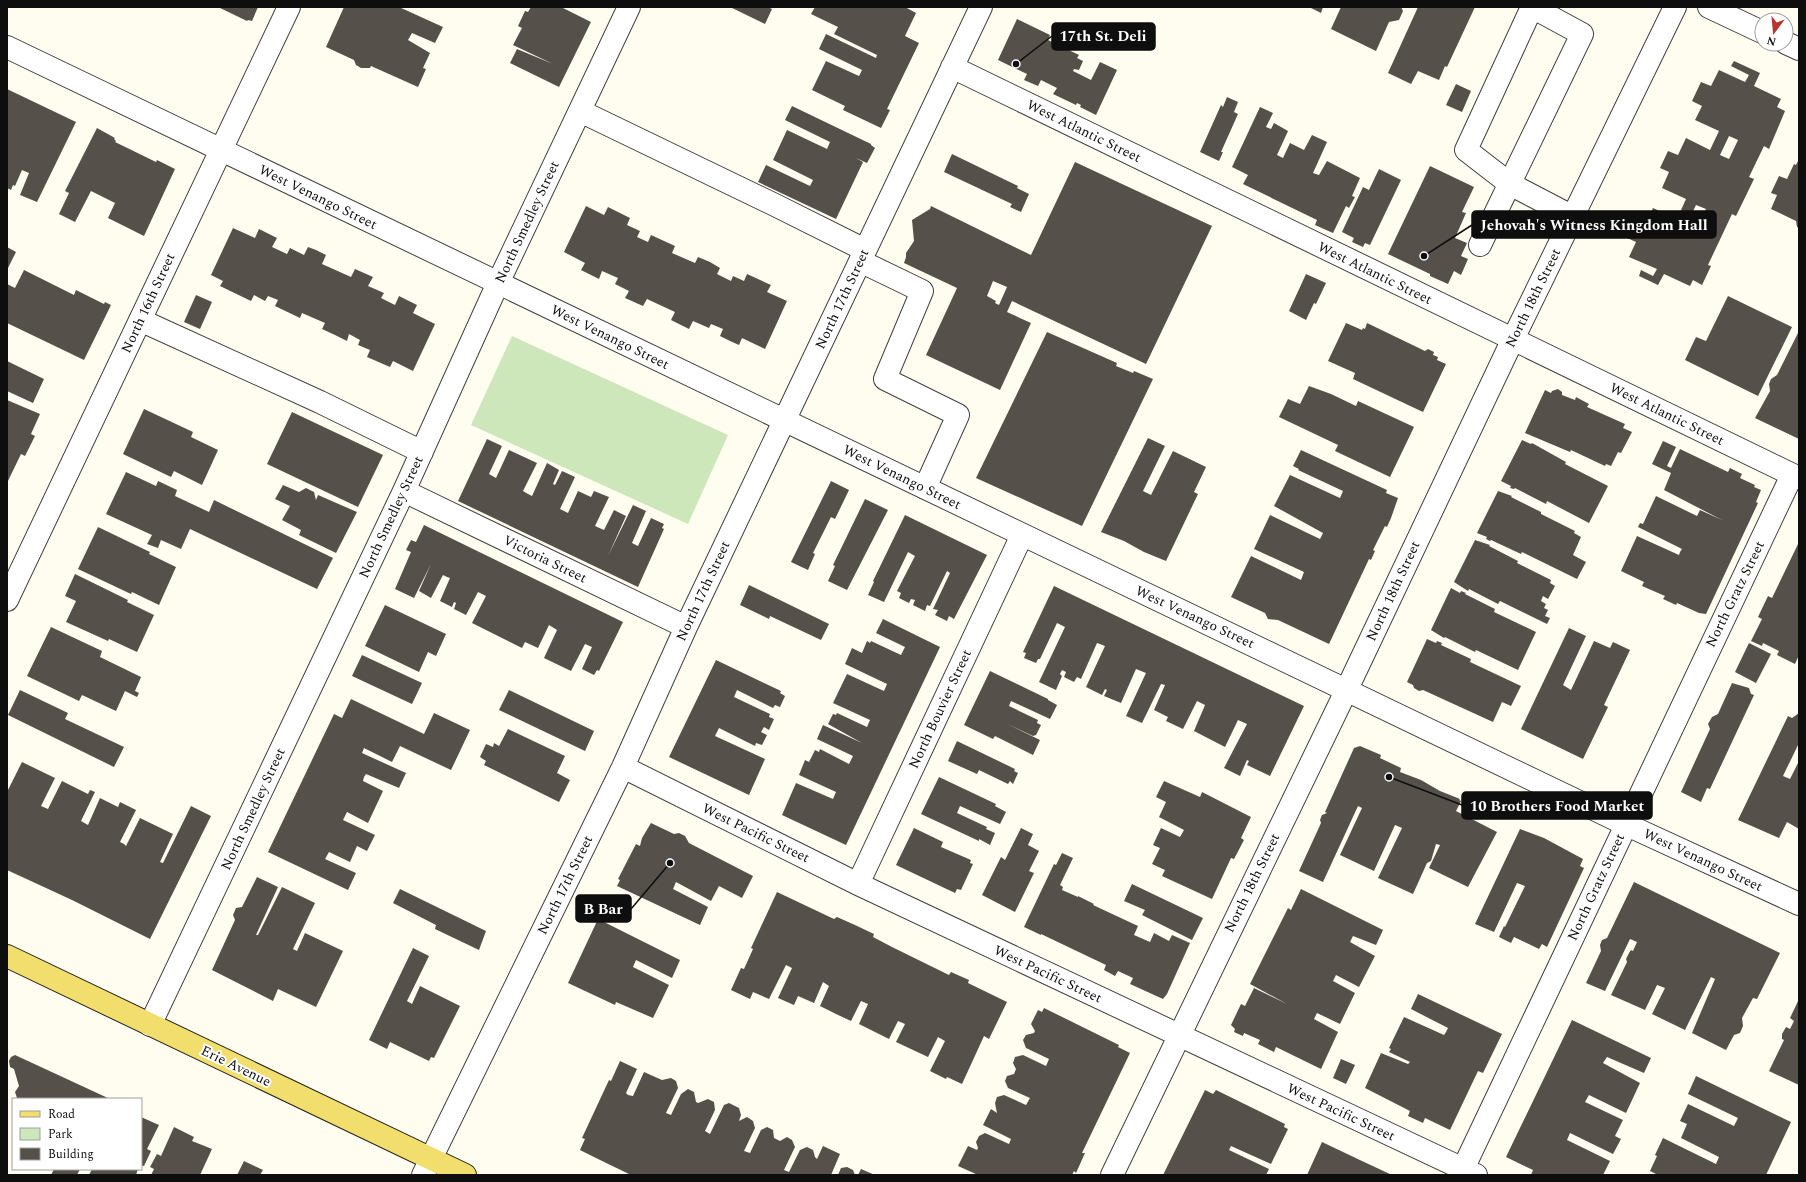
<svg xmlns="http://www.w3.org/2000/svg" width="1806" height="1182" font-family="Spectral,serif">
  <rect width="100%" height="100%" fill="#fefdef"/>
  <path fill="#cde7bb" d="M512 336 728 435 688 524 471 425Z"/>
  <path fill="#56504b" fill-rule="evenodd" d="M218 7H258L252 21 248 20 247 21Z
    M344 7H399L443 27 435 43 412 33 408 40 430 53 423 68 426 69 418 87 371 66 370 68H361L356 65 354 60 326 47Z
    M531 7H561L591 22 559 87 510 63 517 49 553 64 513 45 522 28 518 26 525 11 528 12Z
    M730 7H768L772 9 765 24Z
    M815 7H905L916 13 905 36 919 43 887 109 890 110 881 128 843 110 845 106 812 90 826 61 859 76 862 70 819 49 826 34 876 58 877 55 834 34 838 27 811 14Z
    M1309 7H1323L1321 13Z
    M1341 7H1401L1403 11 1399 20 1389 22 1376 51 1331 29Z
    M1418 7H1475L1447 67 1445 66 1439 80 1418 71 1411 84 1388 73Z
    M1017 19 1050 35 1048 40 1079 55 1077 58 1083 61 1079 70 1074 69 1073 71 1091 80 1100 62 1117 70 1096 115 1080 107 1081 105 1077 103 1076 105 1053 94 1057 88 1041 80 1038 86 1024 80 1027 74 998 60Z
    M1734 61 1760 73 1754 86 1781 99 1777 107 1785 111 1769 149 1764 146 1749 177 1754 179 1736 216 1732 214 1708 265 1711 266 1702 285 1693 280 1690 286 1664 274 1658 285 1639 276 1641 270 1653 276 1657 269 1629 257 1636 242 1625 237 1635 218 1646 223 1653 208 1677 219 1686 199 1662 188 1669 172 1660 168 1668 151 1678 155 1686 138 1710 150 1719 131 1695 120 1702 106 1692 101 1701 82 1711 86 1719 70 1745 82 1749 75 1731 66ZM1729 136 1738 140 1729 159 1720 155ZM1696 205 1706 209 1697 228 1687 224Z
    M1456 84 1471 91 1462 112 1446 105Z
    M7 89 76 122 37 202 20 195 29 173 22 170 15 186 13 185 11 190 7 188Z
    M1227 97 1238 102 1234 112 1238 114 1221 152H1223L1219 161 1200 152 1221 105 1223 107Z
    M792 106 871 144V145L875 148 867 163 856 158 863 162 836 219 758 182 766 165 810 186 813 180 773 160 787 130 827 149 830 142 785 120Z
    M1260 107 1273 113 1266 127 1271 129 1274 123 1288 131 1277 155 1283 158 1290 143 1304 150 1312 135 1327 142 1313 173 1319 175 1327 161 1360 178 1352 196 1355 197 1349 208 1346 206 1333 233 1315 225 1317 220 1243 184 1248 175 1232 167Z
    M97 128 115 138 114 139 116 141 115 142 156 162 157 160 175 169 144 236 108 218 115 203 91 191 75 222 59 214 69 193 65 191Z
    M952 154 1018 186 1017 188 1029 194 1021 212 1010 207 1012 204 944 172Z
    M1799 159V228L1797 227 1796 221 1771 209 1777 195 1771 193 1779 176 1787 179 1794 164 1796 165Z
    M1075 162 1212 226 1146 364 1012 301 1007 312 1031 323 1000 390 926 355 957 288 904 263 906 257V253L914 241 912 220 930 209 931 206 1031 255ZM993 281 1007 287 999 305 995 303 996 301 987 296Z
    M1430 166 1474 187 1462 212 1466 213 1455 238 1467 243 1461 256 1468 259 1461 275 1454 271 1448 284 1430 276V274L1388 254Z
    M1379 169 1401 180 1370 245 1365 243 1363 247 1352 242 1354 238 1342 232 1363 187 1369 190Z
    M586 206 604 215 608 207 630 218 627 225 640 231 637 237 648 242 651 235 675 246 672 253 695 263 698 257 710 262 720 268 717 274 731 281 733 276 744 281 747 274 771 285 767 292 787 301 765 349 742 338 739 345 730 341 720 336 723 329 711 324 709 328 693 321 689 329 671 320 675 312 662 306 647 299 643 306 625 298 629 291 615 284 618 278 602 271 599 279 581 270 585 263 564 252Z
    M233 228 255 238 259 229 277 238 272 247 287 254 290 248 304 255 308 247 316 250 326 255 322 264 351 277 355 269 373 277 368 286 384 293 381 298 395 305 399 296 417 305 413 313 435 324 413 371 393 361 390 367 367 357 370 350 358 345 360 340 349 334 347 341 335 335 322 329 325 323 302 313 300 318 275 306 278 300 268 296 265 301 254 295 251 301 220 286 223 281 211 275Z
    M7 247 16 252 7 270Z
    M24 270 74 295 76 290 104 304 105 302 111 305 84 360 7 323V284L15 288Z
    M1306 274 1326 283 1316 304 1314 303 1306 320 1289 311Z
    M196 295 212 302 200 329 184 322Z
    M1728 296 1792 327 1758 396 1685 360 1696 337 1706 341Z
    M1346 323 1362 330 1363 328 1365 329 1367 323 1425 351 1428 349 1434 352 1433 355 1438 357 1437 360 1446 364 1423 412 1353 379 1355 373 1328 361Z
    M1799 331V439L1755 418 1770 391 1769 384 1771 379 1777 375Z
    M1047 332 1117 363 1116 366 1133 373 1134 371 1153 379 1082 526 976 478Z
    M7 361 44 379 33 403 7 391Z
    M1309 386 1331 394 1356 406 1358 401 1414 427 1390 477 1335 451 1338 445 1279 417 1288 399 1300 404Z
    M1558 389 1562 392V395L1575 400 1576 397 1589 404 1587 407 1625 424 1623 428 1632 432 1621 453 1618 452 1611 466 1606 464 1605 466 1571 450 1570 452 1525 433 1545 390 1551 393 1552 391Z
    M7 400 40 414 31 434 35 436 25 456 21 454 7 483Z
    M144 409 193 432 191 437 218 450 202 485 174 471 171 477 123 454Z
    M292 412 383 455 358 507 267 464Z
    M1148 438 1165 446 1143 491 1151 495 1173 451 1206 467 1194 492 1198 494 1166 561 1144 552 1124 541 1101 532Z
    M487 439 502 446 489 474 496 478 509 450 537 463 523 491 528 494 532 496 547 463 559 470 553 484 555 485 562 471 575 477 560 509 568 513 578 491 591 497 594 491 609 497 595 526 604 530 614 510 626 516 608 556 633 505 646 511 632 543 638 546 651 518 664 524 662 528 664 529 638 587 458 501Z
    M1522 440 1531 444 1532 443 1566 462 1565 464 1608 486 1589 523 1547 501 1546 504 1515 488 1514 489 1510 488 1511 486 1501 481Z
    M1663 441 1676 447 1667 466 1671 468 1680 449 1728 472 1730 468 1742 474 1740 478 1755 485 1754 487 1761 490 1756 502 1758 503 1706 614 1699 613 1677 603 1676 605 1663 599 1665 596 1642 586 1644 582 1621 571 1637 536 1679 555 1680 552 1682 549 1638 527 1640 523 1643 524 1656 496 1697 516 1700 510 1722 520 1664 490 1671 473 1652 464Z
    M1301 450 1387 490 1386 493 1398 498 1391 518 1387 527 1385 526 1373 550 1375 551 1371 560 1369 559 1329 644 1278 620 1268 619 1265 613 1231 597 1251 556 1301 580 1304 572 1254 549 1270 515 1320 539 1323 533 1274 506 1290 475 1340 498 1343 491 1298 470 1299 469 1293 466Z
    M126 472 156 486 158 481 177 490 175 496 209 512 214 500 333 558 317 589 190 529 181 549 161 540 158 548 147 544 152 535 106 514Z
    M831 481 849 490 835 519 831 517 813 553 815 554 808 570 791 562Z
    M283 485 299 492 306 488 314 492 316 500 318 495 357 512 336 553 299 535 301 530 282 520 290 506 275 499Z
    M1498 491 1512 496 1511 497 1541 512V514L1575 531 1574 533 1581 537 1573 555 1586 562 1577 579 1522 552 1521 554 1491 540 1490 541 1486 539 1487 537 1477 533Z
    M865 499 888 510 847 590 828 581 835 566 833 565Z
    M905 515 987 555 954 619 949 616 947 621 935 615 938 610 933 609 950 573 947 571 930 606 927 605 925 611 913 605 915 600 911 599 909 603 899 598 901 593 897 591 915 556 908 552 884 602 868 595 874 582 873 581Z
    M424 525 623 622 599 671 597 670 594 675 582 669 592 647 585 644 571 671 544 658 557 630 549 625 538 648 525 642 522 648 472 623 486 596 478 592 466 615 454 609 456 603 454 602 452 607 440 601 450 578 447 577 443 575 431 598 419 591 431 564 414 598 395 589 411 552 406 550 411 540 416 542Z
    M98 527 150 552 149 554 176 567 159 605 132 592 131 594 78 569Z
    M1475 540 1490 545 1489 546 1518 561 1517 563 1551 580 1550 583 1555 586 1548 599 1543 596 1541 601 1546 604 1544 608 1548 610 1545 616 1550 618 1547 624 1500 601 1498 604 1469 589 1468 591 1454 582Z
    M1799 542V655L1795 664 1777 655 1779 651 1763 643 1762 646 1751 641 1762 619 1758 617 1768 596 1772 598Z
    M75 574 128 600 127 602 154 615 137 652 109 639 108 641 66 622 76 601 65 596Z
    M749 585 829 624 821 640 770 616 769 619 740 605Z
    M1054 586 1304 706 1270 776 1247 765 1249 761 1247 760 1240 776 1224 768 1247 724 1238 720 1225 747 1194 731 1205 705 1197 701 1183 729 1166 721 1168 717 1154 710 1165 685 1161 684 1142 723 1126 716 1146 673 1136 669 1121 703 1104 696 1107 690 1105 689 1102 695 1086 687 1105 646 1097 643 1081 679 1077 677 1074 682 1064 677 1066 672 1062 670 1060 674 1062 676 1056 690 1039 682 1065 627 1057 623 1040 659H1038L1036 663 1024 658 1026 653 1023 652Z
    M1451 588 1460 593 1461 591 1466 593 1465 594 1495 609 1494 612 1536 632 1518 670 1476 650 1475 652 1445 637 1444 638 1431 630Z
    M385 605 446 634 436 656 428 652 419 672 365 646Z
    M883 619 940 647 846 845 782 815 796 783 833 799 836 792 799 775 805 760 809 762 815 750 819 752 820 749 849 764 853 756 817 739 823 725 862 743 828 724 833 714 836 715 837 713 867 727 870 720 833 703 847 674 884 691 887 684 845 664 852 648 862 653 867 641 870 643 871 641 901 655 905 647 876 633Z
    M51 627 102 651 100 657 141 677 135 691 139 693 137 697 125 691 116 711 82 695 79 701 27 676Z
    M1569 628 1586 636 1563 685 1571 690 1594 641 1610 648 1613 642 1630 650 1604 705 1608 707 1583 759 1521 729Z
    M1427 639 1436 643 1437 641 1442 643 1441 645 1471 659 1470 662 1521 686 1511 706 1502 702 1493 722 1423 690 1419 691 1414 688 1413 685 1407 682Z
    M1749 643 1771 654 1756 683 1735 672Z
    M362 655 422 683 412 704 352 676Z
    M716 660 781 691 780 693 785 696 780 707 775 705 773 708 737 690 734 697 770 714 769 717 774 719 769 730 764 727 761 732 767 735 762 745 756 743 755 746 719 728 715 736 765 759 749 795 669 757Z
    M990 671 1048 699V700L1057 705 1050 719 1011 701 1009 706 1038 720 1037 723 1041 725 1036 735 1033 736 1005 723 1040 740 1033 755 995 736 993 739 964 725Z
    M1732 683 1749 688 1751 694 1754 695 1710 789 1707 788 1701 802 1681 792 1710 729 1708 724 1712 717 1718 714Z
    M20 690 68 713 65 719 124 747 114 767 8 715Z
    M509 690 594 731 585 751 499 710Z
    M351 699 424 734 434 713 470 730 451 770 400 746 392 762 364 748 362 753 406 773 399 788 366 774 364 777 363 781 383 791 368 823 347 812 343 820 375 835 367 851 357 846 350 862 329 852 325 859 356 873 348 890 268 852 334 714 342 718Z
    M1799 713V743L1783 776 1790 779 1799 761V829L1787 822 1779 838 1738 820 1788 716 1792 718Z
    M508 729 565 756 557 773 570 780 559 802 484 765 486 761 480 757 486 744 493 747 494 743 499 746Z
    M957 741 1015 769 1014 771 1018 773 1013 784 1010 781 1008 784 979 770 977 774 948 761Z
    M1360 746 1381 755 1380 758 1401 768 1400 772 1421 780 1440 791 1460 799 1459 800 1461 801 1456 811 1497 832 1468 887 1429 868 1440 845 1436 844 1431 861 1427 863 1413 894 1378 878 1402 828 1395 825 1374 871 1340 855 1362 808 1358 806 1323 882 1299 871 1321 823 1320 820 1322 815 1327 813 1325 812 1354 748Z
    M22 762 55 778 41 806 48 809 62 781 88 794 90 790 95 792 81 821 88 825 100 798 118 807 120 802 136 810 120 842 124 844 126 846 140 818 173 834 160 862 163 863 191 806 211 816 150 939 72 900 7 870V792Z
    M939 777 996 804 995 806 1006 812 1000 824 960 806 957 813 987 827 986 829 995 833 990 845 979 839V841L921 814Z
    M1164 781 1200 797 1202 792 1251 817 1241 838 1244 840 1234 859 1231 858 1212 899 1162 876 1165 870 1152 864 1160 848 1153 845 1161 828 1180 837 1184 830 1159 817 1166 802 1156 797Z
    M651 823 674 834 679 833 685 836 689 843 753 876 742 898 719 886 711 901 676 882 673 889 708 907 700 925 617 886 620 880 618 879 636 844 640 846 642 838Z
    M914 828 943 842 941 847 971 860 970 863 973 864 961 890 957 889 955 893 896 865Z
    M1021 828 1033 834 1028 845 1039 851 1029 871 1034 873 1015 912 982 895 1001 857 1005 860Z
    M1520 829 1544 838 1583 859 1580 866 1584 868 1547 947 1542 944 1539 949 1514 937 1511 943 1499 937 1504 926 1505 927 1525 886 1517 883 1494 932 1475 924Z
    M1062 853 1073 858 1060 885 1063 887 1062 890 1078 897V896L1094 904 1093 905 1138 926 1134 935 1150 942 1154 933 1169 941 1172 935 1190 943 1167 994 1163 999 1130 984 1133 978 1118 971 1115 976 1104 970 1106 965 1041 934V935L1024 927 1054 864 1056 865Z
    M257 877 278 887 256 935H258L282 887 315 903 293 949 297 951 305 933 343 951 316 1007 278 989 273 1001 212 970 235 920 233 915 236 908 242 907Z
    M1634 882 1780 953 1757 999 1753 998 1742 1018 1743 1026 1740 1033 1734 1035 1726 1050 1692 1033 1715 979 1711 977 1685 1030 1652 1014 1665 988 1657 985 1645 1010 1611 995 1627 962 1626 959 1629 953 1631 950 1633 951 1637 942 1630 939 1605 991 1586 983 1601 951 1600 945 1602 940 1607 938Z
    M1132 884 1203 918 1192 940 1142 915 1145 910 1124 901Z
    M400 889 486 931 479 950 435 929 436 925 393 903Z
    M1301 889 1383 930 1376 945 1353 936 1350 942 1375 956 1359 987 1336 975 1333 981 1355 993 1340 1024 1317 1013 1314 1019 1338 1032 1321 1069 1276 1047 1274 1052 1258 1044 1260 1040 1244 1033 1243 1036 1234 1032 1235 1029 1231 1025 1241 1004 1245 1006 1254 988 1287 1004 1250 984 1288 908 1291 910Z
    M777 892 834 919 837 917 855 925 874 934 873 937 892 947 949 975 951 972 969 980 968 983 1007 1002 989 1039 984 1036 962 1084 947 1077 946 1079 930 1071 945 1041 938 1037 928 1057 896 1042 905 1024 898 1021 889 1039 859 1024 868 1004 861 1001 851 1021 836 1014 820 1006 829 986 823 982 814 1003 798 996 794 1005 778 998 792 968 786 965 769 999 753 992 750 999 731 990 741 968 744 969 753 949 751 948Z
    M598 919 680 960 672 978 636 960 633 967 669 985 653 1018 616 1002 615 1005 568 983Z
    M413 948 429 956 407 1001 412 1004 420 986 460 1006 434 1058 431 1057 429 1061 390 1042 387 1049 369 1040Z
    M1418 994 1502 1034 1483 1073 1478 1071 1450 1130 1425 1118 1423 1123 1408 1116 1410 1111 1365 1088 1381 1053 1408 1064 1410 1062 1389 1052 1391 1049 1389 1048 1404 1017 1444 1035 1446 1032 1448 1028 1411 1009Z
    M1799 999V1085L1769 1071 1784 1040 1782 1039V1034L1786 1027 1790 1029 1794 1021 1790 1018Z
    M1044 1008 1119 1045 1118 1047 1130 1053 1082 1153H1085L1076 1173 1074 1171 1072 1175H978L958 1166 968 1146 977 1150 978 1148 976 1142 979 1136 985 1133 1009 1144 1011 1139 983 1125 991 1109 997 1113 995 1103 997 1097 1004 1095 1026 1105 1030 1098 1008 1088 1005 1081 1007 1076 1014 1074 1016 1069 1013 1063 1015 1057 1023 1055 1046 1066 1049 1059 1026 1048 1023 1040 1026 1035 1034 1033 1035 1031 1031 1024 1038 1010 1042 1012Z
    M1572 1020 1651 1058 1644 1073 1607 1057 1603 1063 1640 1083 1626 1113 1589 1095 1585 1102 1623 1120 1615 1136 1621 1139 1613 1154 1570 1133 1567 1140 1610 1161 1603 1175H1531L1533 1170 1506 1157Z
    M15 1055 110 1099H20L17 1098 15 1092 19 1086 14 1069 10 1067 9 1061 11 1057Z
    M1341 1059 1355 1065 1346 1084 1333 1078Z
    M620 1061 637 1069 626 1093 628 1095 633 1096 644 1072 662 1080 671 1078 676 1081 678 1088 666 1113 671 1115 681 1094 688 1089 694 1092 696 1102 698 1103 708 1099 714 1102 715 1110 705 1131 710 1134 724 1105 729 1103 739 1108 741 1115 739 1121 747 1117 753 1121 755 1128 744 1151 750 1153 761 1130 767 1127 773 1130 774 1138 780 1141 787 1137 792 1140 795 1147 784 1170 789 1172 800 1150 807 1147 813 1150 815 1157 817 1159 823 1146 840 1154 831 1175H631L598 1159 580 1150 585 1139 582 1138 609 1080 611 1081Z
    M1696 1076 1791 1122 1766 1175H1658L1650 1171 1657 1156 1655 1155 1663 1138 1716 1164 1719 1157 1681 1138 1687 1124 1680 1121 1688 1104 1734 1126 1738 1118 1688 1094Z
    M1205 1090 1213 1094 1216 1090 1285 1124 1284 1127 1288 1129 1271 1164 1231 1146 1229 1150 1269 1169 1266 1175H1163Z
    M141 1117 159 1125 147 1149 151 1151 144 1166 141 1165Z
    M174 1127 194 1137 192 1141 212 1149 200 1175H151L154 1169 150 1167 157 1154 161 1156Z
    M1322 1142 1362 1161 1392 1175H1307Z
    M244 1161 263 1170 260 1175H237Z
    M847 1167 853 1170 855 1175H838L841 1168Z
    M54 1169H80L77 1175H51Z
    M92 1169H138L136 1175H89Z
    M861 1169 875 1175H858Z"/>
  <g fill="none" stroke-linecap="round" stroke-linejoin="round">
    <defs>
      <path id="minor" d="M1532 7 1466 150 1510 184 1573 217
        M1709 7 1762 32
        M1786 43 1799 49
        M7 47 1625 824 1799 904
        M952 67 1799 478
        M580 111 775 205 865 250
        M1480 245 1582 34 1532 7
        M860 261 922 291 885 379 958 415 925 488
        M140 320 320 402 422 452
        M404 491 686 627
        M7 600 289 7
        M623 767 858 884 1476 1175
        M858 884 1022 535
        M150 1025 404 491 498 283 629 7
        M1463 1169 1792 475
        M423 1175 623 767 686 627 981 7
        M1112 1175 1347 689 1513 339 1675 7"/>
      <path id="major" d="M7 956 465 1175"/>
    </defs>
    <use href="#minor" stroke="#414141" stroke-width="24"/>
    <use href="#major" stroke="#1f1f1f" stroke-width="24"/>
    <use href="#minor" stroke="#fff" stroke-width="22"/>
    <use href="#major" stroke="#f1de6d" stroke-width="22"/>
  </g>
  <g text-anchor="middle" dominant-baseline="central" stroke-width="4" stroke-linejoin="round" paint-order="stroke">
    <g font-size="14" fill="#0e0e0e" stroke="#fff">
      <text transform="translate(1084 131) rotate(26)">West Atlantic Street</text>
      <text transform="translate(318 197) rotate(26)">West Venango Street</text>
      <text transform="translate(527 222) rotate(-65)">North Smedley Street</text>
      <text transform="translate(1375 273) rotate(26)">West Atlantic Street</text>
      <text transform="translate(1533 298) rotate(-64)">North 18th Street</text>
      <text transform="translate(842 299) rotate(-65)">North 17th Street</text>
      <text transform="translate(148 303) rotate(-65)">North 16th Street</text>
      <text transform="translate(610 337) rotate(26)">West Venango Street</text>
      <text transform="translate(1667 414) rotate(26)">West Atlantic Street</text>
      <text transform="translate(902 477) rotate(26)">West Venango Street</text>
      <text transform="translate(391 517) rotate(-65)">North Smedley Street</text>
      <text transform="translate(545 559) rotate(26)">Victoria Street</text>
      <text transform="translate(703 591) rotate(-65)">North 17th Street</text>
      <text transform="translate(1393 591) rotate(-65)">North 18th Street</text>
      <text transform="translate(1735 594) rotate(-64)">North Gratz Street</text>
      <text transform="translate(1195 617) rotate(25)">West Venango Street</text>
      <text transform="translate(940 709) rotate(-65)">North Bouvier Street</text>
      <text transform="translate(253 809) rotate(-65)">North Smedley Street</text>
      <text transform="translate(756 833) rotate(26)">West Pacific Street</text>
      <text transform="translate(1703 860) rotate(25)">West Venango Street</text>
      <text transform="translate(1252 883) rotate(-64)">North 18th Street</text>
      <text transform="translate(565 885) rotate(-64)">North 17th Street</text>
      <text transform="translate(1596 887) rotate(-65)">North Gratz Street</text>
      <text transform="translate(1048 974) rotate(25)">West Pacific Street</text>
      <text transform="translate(236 1066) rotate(26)">Erie Avenue</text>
      <text transform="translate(1341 1112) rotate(25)">West Pacific Street</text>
    </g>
  </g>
  <path fill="none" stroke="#0e0e0e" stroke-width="1.5" d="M1016 64L1052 36M1424 256L1472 225M1389 777L1462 805M670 863L631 909"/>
  <g fill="#0e0e0e" stroke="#fff" stroke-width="1.5">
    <circle cx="1016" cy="64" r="4"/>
    <circle cx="1424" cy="256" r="4"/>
    <circle cx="1389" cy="777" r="4"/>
    <circle cx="670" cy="863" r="4"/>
  </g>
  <g fill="#0e0e0e" stroke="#0e0e0e" stroke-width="1.5">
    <rect x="1052" y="23" width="103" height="27" rx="4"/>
    <rect x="1472" y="211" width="244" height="27" rx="4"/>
    <rect x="1462" y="792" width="190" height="27" rx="4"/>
    <rect x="576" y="895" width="55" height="27" rx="4"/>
  </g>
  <g font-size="15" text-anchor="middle" font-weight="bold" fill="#fff">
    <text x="1103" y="41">17th St. Deli</text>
    <text x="1594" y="230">Jehovah's Witness Kingdom Hall</text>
    <text x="1557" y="811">10 Brothers Food Market</text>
    <text x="603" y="914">B Bar</text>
  </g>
  <rect width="1806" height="1182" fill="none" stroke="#0e0e0e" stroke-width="16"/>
  <rect x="12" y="1098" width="130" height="72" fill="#ffffff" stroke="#9f9f9f"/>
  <rect x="20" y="1111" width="20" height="6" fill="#f1de6d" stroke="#9f9f9f"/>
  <text x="48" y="1118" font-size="12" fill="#0e0e0e">Road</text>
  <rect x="20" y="1128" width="20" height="12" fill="#cde7bb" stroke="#9f9f9f"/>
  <text x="48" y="1138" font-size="12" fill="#0e0e0e">Park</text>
  <rect x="20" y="1148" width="20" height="12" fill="#56504b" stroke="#9f9f9f"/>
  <text x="48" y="1158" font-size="12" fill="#0e0e0e">Building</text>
  <g transform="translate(1774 32) rotate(196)"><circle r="19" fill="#ffffff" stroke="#9f9f9f"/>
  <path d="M0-3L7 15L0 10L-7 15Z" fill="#b6352d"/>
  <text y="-6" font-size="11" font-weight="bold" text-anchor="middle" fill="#0e0e0e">N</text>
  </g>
</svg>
